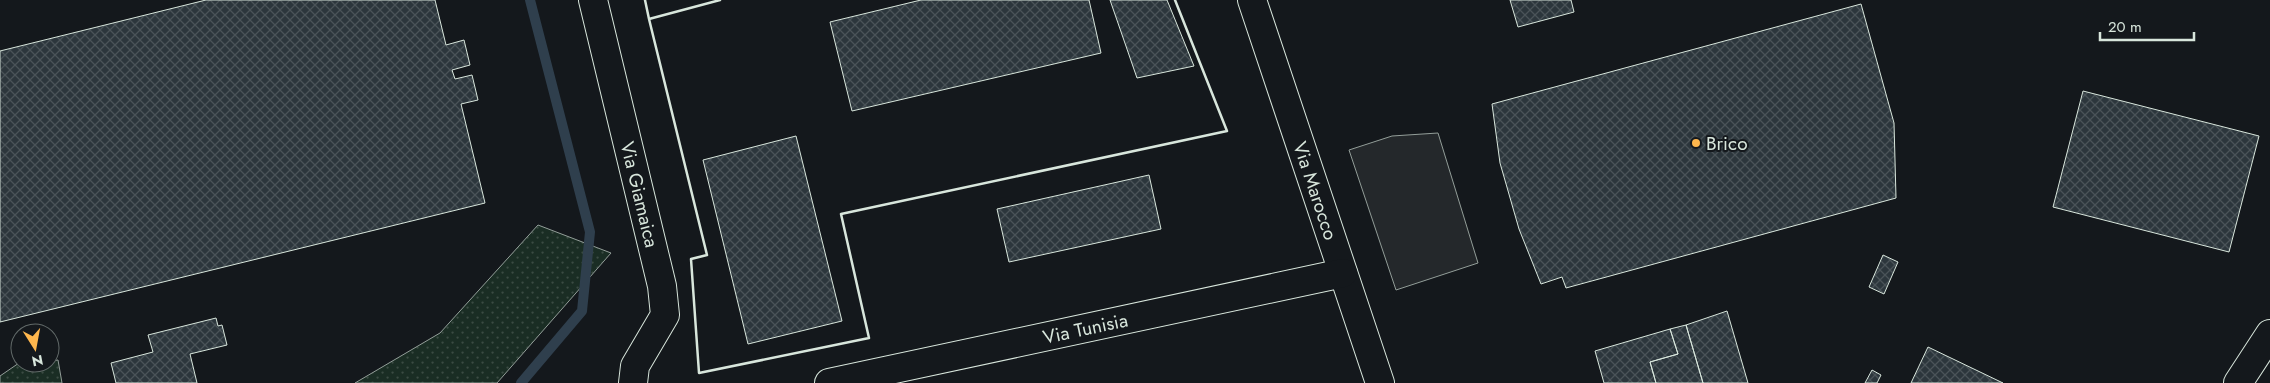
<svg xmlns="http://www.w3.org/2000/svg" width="2270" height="383" font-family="Jost,sans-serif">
  <defs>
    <pattern id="grass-dots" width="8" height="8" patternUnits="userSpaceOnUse" patternTransform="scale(1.25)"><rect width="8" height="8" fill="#1a2d24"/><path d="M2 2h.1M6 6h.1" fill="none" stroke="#3b4b43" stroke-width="1.8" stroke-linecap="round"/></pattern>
    <pattern id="building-cross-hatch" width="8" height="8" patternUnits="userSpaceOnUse" patternTransform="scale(1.25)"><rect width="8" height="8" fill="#2c363c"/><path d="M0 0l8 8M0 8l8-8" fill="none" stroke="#4a5358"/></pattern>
  </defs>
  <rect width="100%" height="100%" fill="#14181c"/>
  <path fill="url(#grass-dots)" stroke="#939e99" d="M538 225 611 253 497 383H355L440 333Z
    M58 360 62 383H0V376L19 363H50V361Z"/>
  <path fill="#24282b" stroke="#939e99" d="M1438 133 1478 263 1396 290 1349 150 1392 136Z"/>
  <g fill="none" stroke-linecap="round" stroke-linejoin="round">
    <path stroke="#2f3f4d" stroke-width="10" d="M521 383 582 311 590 232 530 0"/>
  </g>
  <path fill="url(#building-cross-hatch)" stroke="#d8e6dc" d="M206 0H435L446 45 464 40 470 65 452 70 455 79 472 75 478 100 461 104 485 203 0 322V51Z
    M921 0H1089L1101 53 852 111 830 22Z
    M1110 0H1167L1194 66 1137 78Z
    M1510 0H1571L1574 12 1518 27Z
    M1861 4 1894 123 1896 198 1566 288 1562 277 1541 284 1519 229 1500 163 1492 104Z
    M2083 91 2259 136 2229 252 2053 207Z
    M796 136 842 321 748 344 703 160Z
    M1149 175 1161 229 1009 262 997 209Z
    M1883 255 1898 262 1884 294 1869 287Z
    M1727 311 1748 383H1703L1686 325Z
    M216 318 218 326 222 325 227 345 190 354 197 383H116L111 363 153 352 148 335Z
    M1686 325 1703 383H1656L1650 362 1678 354 1670 329Z
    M1670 329 1678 354 1650 362 1656 383H1604L1595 351Z
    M1928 347 2003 383H1911Z
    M1872 370 1881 375 1877 383H1865Z"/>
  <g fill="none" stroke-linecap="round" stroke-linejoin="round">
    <defs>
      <g id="minor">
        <path id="s1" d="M593 0 662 286 665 315 635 366 633 383"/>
        <path id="s2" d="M1252 0 1380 383"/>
        <path id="s3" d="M829 383 1343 273"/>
        <path d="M2238 383 2270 334"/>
      </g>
    </defs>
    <use href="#minor" stroke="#d8e6dc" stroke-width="30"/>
    <use href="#minor" stroke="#14181c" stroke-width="28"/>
    <path stroke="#d8e6dc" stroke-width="2.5" d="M645 0 649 19 720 0
      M649 19 707 255 691 259 699 373 869 338 841 214 1227 131 1175 0"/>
  </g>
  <circle fill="#ffb74d" stroke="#14181c" stroke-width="2" cx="1696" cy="143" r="5"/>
  <g text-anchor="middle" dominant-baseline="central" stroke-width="4" stroke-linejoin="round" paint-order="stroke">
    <g font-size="19" fill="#d8e6dc" stroke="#14181c" text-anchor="start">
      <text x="1706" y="143">Brico</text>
    </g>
    <g font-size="19" fill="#d8e6dc" stroke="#14181c">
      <text stroke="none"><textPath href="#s2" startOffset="201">Via Marocco</textPath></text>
      <text stroke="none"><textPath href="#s1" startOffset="200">Via Giamaica</textPath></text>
      <text stroke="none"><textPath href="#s3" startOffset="262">Via Tunisia</textPath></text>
    </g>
  </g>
  <g transform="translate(35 348) rotate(169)"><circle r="24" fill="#14181c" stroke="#626a69"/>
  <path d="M0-4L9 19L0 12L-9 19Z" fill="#ffb74d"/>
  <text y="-8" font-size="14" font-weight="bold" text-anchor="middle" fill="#d8e6dc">N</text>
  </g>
  <path d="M2100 32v8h94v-8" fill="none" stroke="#d8e6dc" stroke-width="2.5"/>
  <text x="2108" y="32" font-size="15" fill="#d8e6dc" stroke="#14181c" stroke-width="4" paint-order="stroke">20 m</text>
</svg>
